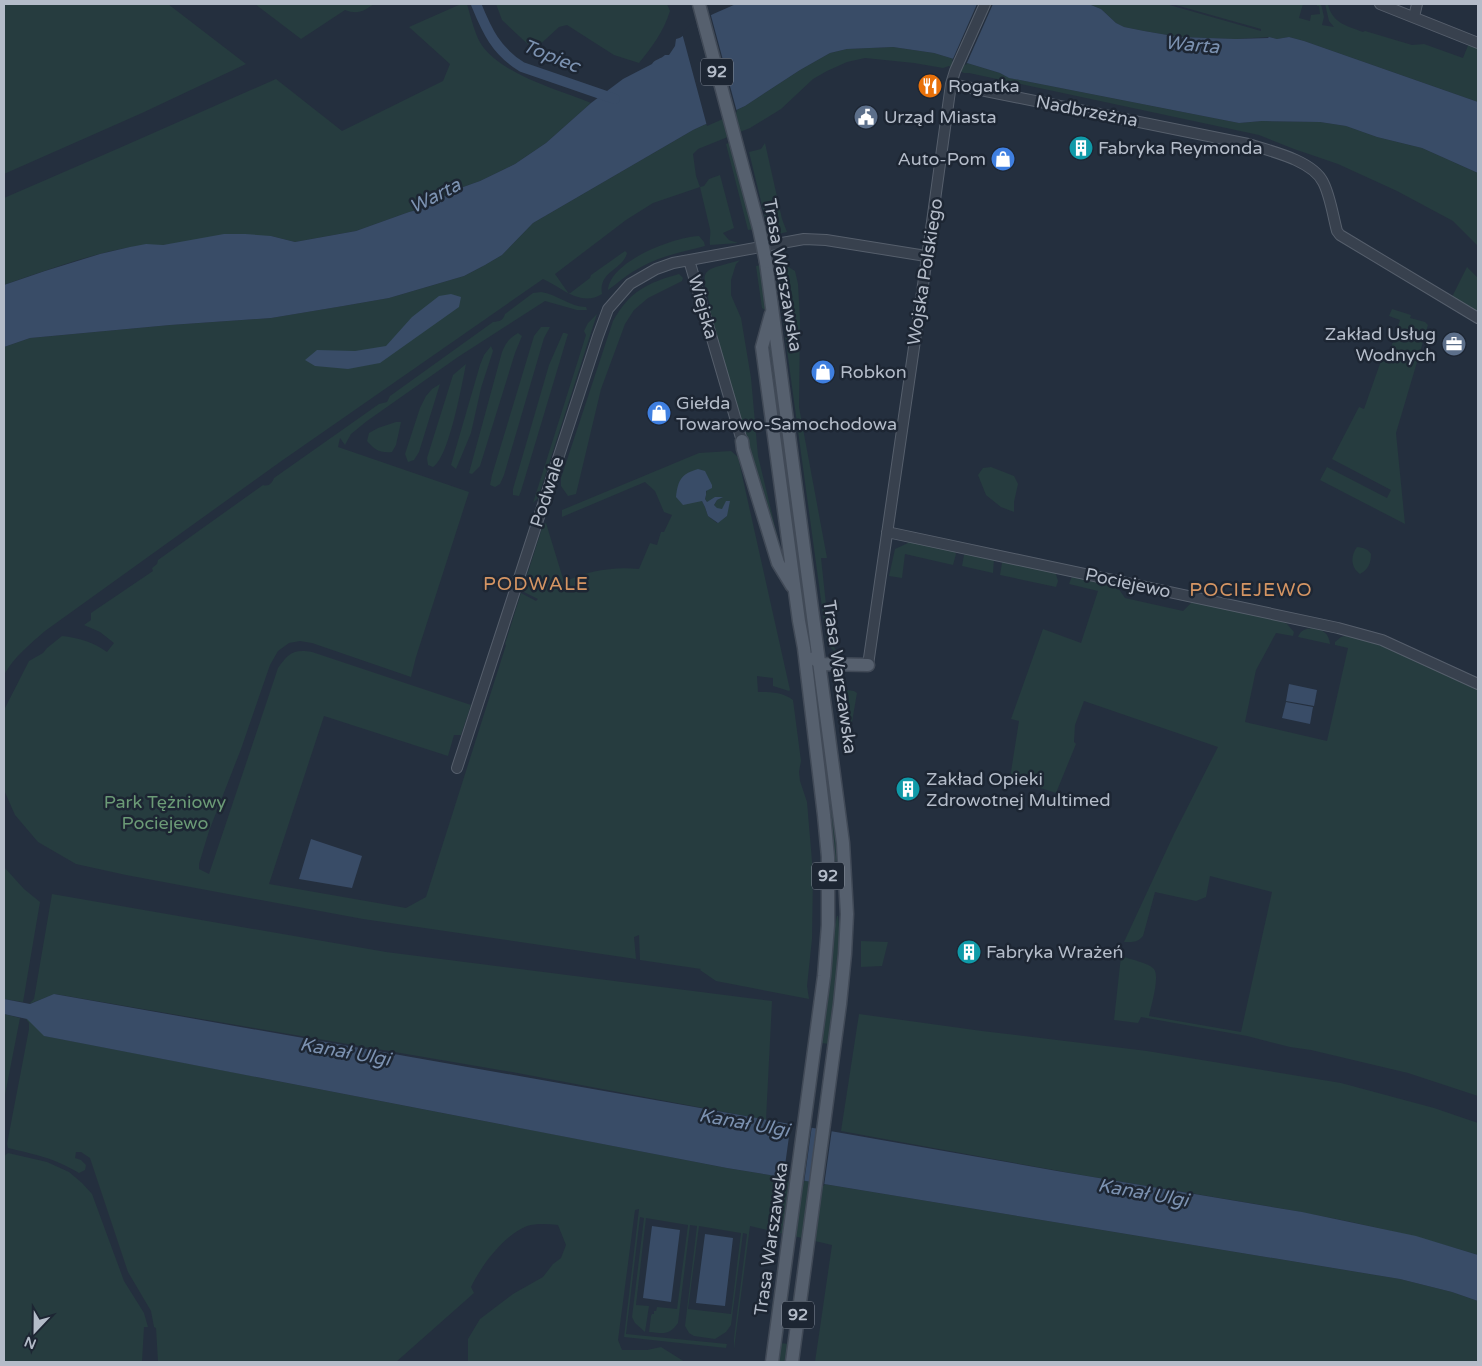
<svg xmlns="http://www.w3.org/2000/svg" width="1482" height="1366" font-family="'Varela Round',sans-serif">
  <rect width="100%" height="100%" fill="#242f3e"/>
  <path fill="#263c3f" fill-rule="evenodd" d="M4 4H168L246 64 142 113 4 174Z
    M255 4H374C364 11 358 15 345 10L301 39Z
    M461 4H467C470 14 475 35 481 44 502 75 557 89 591 103L546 143 515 164 480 181 452 191 428 207 409 212 356 231 295 242 271 236 163 245C133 244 106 252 78 260 53 268 28 276 4 285V198L117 149 276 79 342 131 443 81 450 64 409 27Z
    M496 4H667L670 11C664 31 652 47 639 63L614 55 567 25 559 27 534 50 502 20Z
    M1091 4H1166L1261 31V29L1172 4H1303L1299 18 1310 21 1311 15 1320 14 1319 6H1317V4H1321L1324 17 1322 25 1334 27 1329 21 1325 4H1328C1332 23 1347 26 1363 32L1365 31 1412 45 1424 44 1463 58 1469 43 1478 47V102L1304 41 1289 37 1277 39 1269 37 1236 39 1179 37 1144 31 1124 27 1116 23 1101 9 1091 5Z
    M893 47 934 53 1000 73 1010 78 1239 123 1262 121 1320 122 1346 126 1377 137 1422 148 1478 173V246L1453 221 1397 191 1338 164 1294 149 1259 135 969 73H964L949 66 943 68 914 63 865 58 847 62 827 71 813 79 781 109 750 128 698 149 693 154 696 176 700 187 704 186 709 179 720 175 734 228 723 233 729 240 738 243 710 245C709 240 711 235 710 229L700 187 653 203 626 220 555 274 569 294 590 278 591 275 625 251 627 253C623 270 598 271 602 294 588 303 574 297 561 289 555 285 549 282 543 279L280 462 45 631C30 644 14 657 4 675V347L30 338 170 325 271 318 343 306 389 298 464 276 485 265 502 255 533 223 693 130 745 106 800 70 830 53 847 49Z
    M731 142 754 229 748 230 726 144Z
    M765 143 782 219 787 232 769 236 777 229 779 221 766 222 749 152 761 149Z
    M699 236 704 242 705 246C683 252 660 256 641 267 629 273 619 282 608 290 610 261 674 237 699 236Z
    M740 260 736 264 731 280V295L741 318 751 378 758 456 780 547 748 455 744 430 706 305 710 304C697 264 707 271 740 260Z
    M761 265 767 310H765L762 308 756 266Z
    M787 266 795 271 798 284 800 319 799 407 827 558H821L830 642 836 650 840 653 837 654 827 644 776 269Z
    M1467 267 1478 278V314L1452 297Z
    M679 274 683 278 682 281 648 298 634 310 625 324 601 389 576 494 568 496 561 486V478L613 321C630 291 647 283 679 274Z
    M541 292C557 294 570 307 586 307L587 310H577L545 301 458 357 367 421 351 434 345 445 340 438 338 447 469 492 416 657 411 677 312 643 300 641 289 643 278 651 270 665 241 749 209 831 199 864V869L209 874 278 668C289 653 293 649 312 652L471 705 461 735H454L448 756 324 716 269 884 406 908 426 897 506 645 505 644 521 593 536 601 538 599 522 591 543 525 546 523 564 582C586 571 615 566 639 569L650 543 657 545 661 532H664L672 515 664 512 655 491 645 482 562 517V510L699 453 731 451 738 457 790 690 789 691 773 686V678L757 676 758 692C771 692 782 692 793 700L801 761 799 772 800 781 807 802 813 873 812 939 807 986 809 999 716 981 700 970 701 969 640 960 639 935 634 937 636 959 363 919 126 875 76 864 38 842 15 815 4 790V710L29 661 43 653 47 648 62 636C79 638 93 642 107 652L114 643 100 632 84 625 91 620V613L153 571 152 568 157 564 158 560 263 485C269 487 272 483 274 478L379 404 387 402 390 396 493 322C500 321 503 321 505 314L533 293ZM709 478 705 499 707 502 722 498 717 500 714 505 717 509H723L726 504 727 516 717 523 708 516 705 507 702 501Z
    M1392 309 1411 315 1410 318 1425 322 1428 325 1396 433 1405 524 1320 480 1327 467 1387 498 1391 490 1332 459 1359 407 1364 409 1382 358 1387 360 1400 320 1389 316Z
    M597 314 538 498 533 503 586 335 584 331 588 323Z
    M541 327H550L544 338 504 475 500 484 495 487 490 485 492 475 534 336Z
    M518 333 522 336 515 353 480 466 472 474 469 473 502 352C506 343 509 338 518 333Z
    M563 333H565L568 334 521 491 519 496 513 495V489L549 365Z
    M770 344 772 345 792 499 769 347Z
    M491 346 493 351 481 388 471 433 456 469 451 465 480 365 484 355Z
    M466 364C462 384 449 458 433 467L428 465 427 458 453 375Z
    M440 384 419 452 414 460 408 462 405 454 420 408 426 396 432 389Z
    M396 422H401L396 445 392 452C379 453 375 450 367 441L369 433 378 428Z
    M991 467 1014 476 1018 484 1014 502V512L1001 507 986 495 978 475 983 468Z
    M907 540 954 550 956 554 953 565 905 554 902 578 889 576 895 549 908 543Z
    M1357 547C1363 548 1367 548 1371 554 1371 563 1368 570 1360 574 1351 568 1350 556 1357 547Z
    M966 553 994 558 993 573 962 566 964 555Z
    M1004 560 1055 571 1058 581 1056 587 1000 575 1002 563Z
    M1072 576 1116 585 1125 598 1183 611 1193 601 1283 621 1287 624 1294 632 1293 636 1276 633 1256 670 1245 722 1327 741 1348 648 1335 645V642L1341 637 1348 635 1374 642 1478 689V1096L1408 1073 1311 1050 1290 1047 1247 1036 1141 1017 1138 1023 1114 1020 1121 956C1129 959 1149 963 1154 969 1160 977 1151 1006 1149 1016L1241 1032 1272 892 1210 876 1206 897 1196 901 1155 892 1143 936C1137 943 1133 942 1124 942L1174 834 1218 747 1084 701 1075 725 1074 742 1076 744 1056 793 1010 778 1019 721 1011 719 1043 629 1081 643 1098 591 1069 584Z
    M1312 628C1322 629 1329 633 1330 644L1298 637C1301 630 1305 629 1312 628Z
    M847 690 854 691 857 693 847 751 839 694 841 692Z
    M824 738 838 853V862L835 861 833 853 820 739Z
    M4 867 24 889 40 902 23 1002 4 999Z
    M52 894 386 952 772 1001 766 1120 512 1072 55 994 29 1004 34 999Z
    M837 916H838C843 958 835 1002 829 1044L821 1043 829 988 834 930Z
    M861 941 888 942 882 966 861 967Z
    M4 1014 20 1018 4 1100Z
    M859 1014 982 1031 1147 1051 1341 1083 1434 1108 1478 1123V1255C1372 1221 1262 1205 1153 1187 1049 1170 945 1150 841 1131Z
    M27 1018 45 1036 727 1168 1400 1279 1452 1292 1478 1301V1362H815L832 1245 750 1226 734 1349V1338L747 1234 743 1233 731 1325 726 1332 715 1339 694 1336 689 1333 685 1326 697 1226 690 1225 678 1323C669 1336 663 1333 649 1332L651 1316 652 1314H654V1311H656L657 1307 677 1309 688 1225 646 1218 636 1305 649 1306 645 1332 635 1323 632 1317 644 1218 640 1217 626 1334 727 1344 726 1348 624 1337 639 1209 635 1210 618 1340 622 1350H647L661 1347 685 1362H468V1339L480 1319 513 1294 543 1277 553 1264 561 1258 566 1245 558 1225C548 1224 537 1223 527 1226 504 1235 481 1266 471 1287L474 1293 396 1362H158L156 1328 154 1327 151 1311 128 1272 90 1158 81 1152H76L75 1158 81 1160 86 1165 85 1170 79 1173C54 1158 37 1155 8 1148L7 1144 29 1029V1023L26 1019ZM699 1226 741 1233 731 1314 688 1309Z
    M8 1153 47 1162 69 1172 82 1183 92 1194 124 1281 144 1313 148 1327H144L142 1362H4V1156Z
    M780 1343 789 1344 786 1362H777Z"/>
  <path fill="#394c67" d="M736 4H1091V5L1101 9 1116 23 1124 27 1144 31 1179 37 1236 39 1268 38 1269 37 1277 39 1289 37 1304 41 1478 102V173L1422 148 1377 137 1346 126 1320 122 1262 121 1239 123 1009 78 1000 73 934 53 893 47 847 49 830 53 800 70 745 106 693 130 533 223 502 255 485 265 464 276 389 298 343 306 271 318 170 325 30 338 4 347V285L45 271 100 254 130 247 146 244 163 245 224 234H245L271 236 295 242 356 231 409 212 428 207 452 191 480 181 515 164 546 143 591 103 623 79 652 64C655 59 661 59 665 55H669L675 46 676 39C684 38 686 31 692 27 705 16 721 11 736 4Z
    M451 294 461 297 459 307 380 363 348 369 315 366 305 360 317 350 355 351 386 346 412 317 439 296Z
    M698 469 705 471 712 485V488L706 491V495L705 499 707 502 715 497H723L717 500 714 505 717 508 722 509 726 501H730L727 516 718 523 708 516 705 507 702 501 683 505 676 497C678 480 681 474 698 469Z
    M1289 684 1317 690 1314 706 1286 701Z
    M1286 702 1313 707 1310 724 1282 718Z
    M311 839 362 856 352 888 299 879Z
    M54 994 1057 1171 1302 1212 1416 1236 1478 1255V1301L1452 1292 1400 1279 727 1168 44 1036 27 1019 4 1014V999L30 1004Z
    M652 1226 680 1230 671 1302 643 1298Z
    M705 1234 733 1238 725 1306 696 1303Z"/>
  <path fill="#242f3e" d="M977 4H993L966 65 952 61Z
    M710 12 737 112 724 118 698 20Z
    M696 21 723 119 707 126 682 33 690 25Z
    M791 1122 812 1125 804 1183 783 1180Z
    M818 1126 832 1129 824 1186 810 1184Z"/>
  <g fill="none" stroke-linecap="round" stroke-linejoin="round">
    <path stroke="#394c67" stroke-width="10" d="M476 4C487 31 496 51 522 67L615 99"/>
    <defs>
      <path id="minor" d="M1380 4 1478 43
        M1414 17 1417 4
        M951 84 1248 144C1270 151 1312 160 1323 182 1330 195 1333 216 1337 231L1340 235 1478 318
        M689 260 742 441
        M887 532 1338 628 1382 640 1478 684
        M868 665C896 472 925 278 951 84L955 71 985 4
        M457 768 598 336 608 309 630 284 656 269 673 263 804 239 826 240 926 256"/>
      <path id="major" d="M699 4 759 228
        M766 262 843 843 847 914 845 954 840 1004 792 1362
        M771 314 762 347 799 621 804 648 824 815 828 857V925L824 976 772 1362
        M742 441 743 449 778 563 792 586
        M814 658 820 664 868 665"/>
    </defs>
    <use href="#minor" stroke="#565f6c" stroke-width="12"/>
    <use href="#major" stroke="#414a57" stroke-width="15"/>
    <use href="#minor" stroke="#38414e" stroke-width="10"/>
    <use href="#major" stroke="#56606e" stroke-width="12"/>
    <defs>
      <path id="major-bridge" d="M759 228 766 262"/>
    </defs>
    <use href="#major-bridge" stroke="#414a57" stroke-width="15" stroke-linecap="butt"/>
    <use href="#major-bridge" stroke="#56606e" stroke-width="12"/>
  </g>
  <defs>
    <symbol id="restaurant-disc" viewBox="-11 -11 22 22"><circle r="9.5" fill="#e8710a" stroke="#1d2633"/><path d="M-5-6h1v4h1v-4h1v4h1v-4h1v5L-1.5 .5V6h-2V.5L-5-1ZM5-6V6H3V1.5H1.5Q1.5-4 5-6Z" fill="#fff"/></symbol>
    <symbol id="civic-disc" viewBox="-11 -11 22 22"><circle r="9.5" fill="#5c6f8a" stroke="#1d2633"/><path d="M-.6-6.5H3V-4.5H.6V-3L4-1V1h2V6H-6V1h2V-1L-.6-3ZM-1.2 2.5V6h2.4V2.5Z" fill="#fff"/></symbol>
    <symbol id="building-disc" viewBox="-11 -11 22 22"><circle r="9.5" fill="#0f9aa8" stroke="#1d2633"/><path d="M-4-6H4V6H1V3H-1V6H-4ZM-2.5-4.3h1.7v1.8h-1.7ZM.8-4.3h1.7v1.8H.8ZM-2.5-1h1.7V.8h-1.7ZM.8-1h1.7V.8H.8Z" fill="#fff"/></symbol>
    <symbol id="shop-disc" viewBox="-11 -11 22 22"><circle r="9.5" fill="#3f7fe0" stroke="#1d2633"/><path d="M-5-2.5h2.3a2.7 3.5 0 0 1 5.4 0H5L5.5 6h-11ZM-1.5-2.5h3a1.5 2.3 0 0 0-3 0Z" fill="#fff"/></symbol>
    <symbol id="office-disc" viewBox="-11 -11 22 22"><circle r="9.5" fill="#5c6f8a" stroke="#1d2633"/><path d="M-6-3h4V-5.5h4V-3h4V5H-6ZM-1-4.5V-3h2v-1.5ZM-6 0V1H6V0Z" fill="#fff"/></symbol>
  </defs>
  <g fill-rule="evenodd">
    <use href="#restaurant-disc" x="916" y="72" width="28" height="28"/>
    <use href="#civic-disc" x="852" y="103" width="28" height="28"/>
    <use href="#building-disc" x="1067" y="134" width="28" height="28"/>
    <use href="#shop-disc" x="989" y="145" width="28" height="28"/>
    <use href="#office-disc" x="1440" y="330" width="28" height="28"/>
    <use href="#shop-disc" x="809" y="358" width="28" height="28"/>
    <use href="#shop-disc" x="645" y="399" width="28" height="28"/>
    <use href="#building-disc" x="894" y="775" width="28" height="28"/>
    <use href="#building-disc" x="955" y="938" width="28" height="28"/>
  </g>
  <g text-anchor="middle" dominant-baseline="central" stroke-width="5" stroke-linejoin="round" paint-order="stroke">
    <g fill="#1d2633" stroke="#878f9c" stroke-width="1">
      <rect x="701" y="58.5" width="32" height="27" rx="4"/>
      <rect x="812" y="862.5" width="32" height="27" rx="4"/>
      <rect x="782" y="1301.5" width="32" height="27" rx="4"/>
    </g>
    <g font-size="16" font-weight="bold" fill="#b4bcc9">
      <text x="717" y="72">92</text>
      <text x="828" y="876">92</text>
      <text x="798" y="1315">92</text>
    </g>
    <g font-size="18" fill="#b4bcc9" stroke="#1d2633" text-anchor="start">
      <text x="948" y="86">Rogatka</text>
      <text x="884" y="117">Urząd Miasta</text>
      <text x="1098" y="148">Fabryka Reymonda</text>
      <text x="986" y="159" text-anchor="end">Auto-Pom</text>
      <text x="1436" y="334" text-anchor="end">Zakład Usług<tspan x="1436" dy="21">Wodnych</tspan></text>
      <text x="840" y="372">Robkon</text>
      <text x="676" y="403">Giełda<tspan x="676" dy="21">Towarowo-Samochodowa</tspan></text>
      <text x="926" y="779">Zakład Opieki<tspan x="926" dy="21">Zdrowotnej Multimed</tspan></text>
      <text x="986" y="952">Fabryka Wrażeń</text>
    </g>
    <g font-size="18" fill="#b4bcc9" stroke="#1d2633">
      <text transform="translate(1087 111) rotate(11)">Nadbrzeżna</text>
      <text transform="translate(925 272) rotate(-81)">Wojska Polskiego</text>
      <text transform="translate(783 275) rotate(80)">Trasa Warszawska</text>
      <text transform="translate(703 307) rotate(74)">Wiejska</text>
      <text transform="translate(547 492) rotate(-72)">Podwale</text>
      <text transform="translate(1128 583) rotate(12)">Pociejewo</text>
      <text transform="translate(840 677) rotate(82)">Trasa Warszawska</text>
      <text transform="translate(771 1239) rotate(-82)">Trasa Warszawska</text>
    </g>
    <g font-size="18" fill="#6b9a76" stroke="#1d2633">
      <text x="165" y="802">Park Tężniowy<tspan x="165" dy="21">Pociejewo</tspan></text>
    </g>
    <g font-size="19" font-style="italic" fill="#7c92b1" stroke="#1d2633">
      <text transform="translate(1192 45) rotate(5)">Warta</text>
      <text transform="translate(551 56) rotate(22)">Topiec</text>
      <text transform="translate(435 196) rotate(-27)">Warta</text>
      <text transform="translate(345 1052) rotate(10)">Kanał Ulgi</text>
      <text transform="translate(744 1123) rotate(10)">Kanał Ulgi</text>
      <text transform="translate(1143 1193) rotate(10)">Kanał Ulgi</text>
    </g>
    <g font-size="19" letter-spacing="1" fill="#d59563" stroke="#1d2633">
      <text x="536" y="584">PODWALE</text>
      <text x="1251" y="590">POCIEJEWO</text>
    </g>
  </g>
  <rect width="1482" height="1366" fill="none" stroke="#b4bcc9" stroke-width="10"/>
  <g transform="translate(35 1331) rotate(202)" stroke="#1d2633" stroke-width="4" paint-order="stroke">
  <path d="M0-4L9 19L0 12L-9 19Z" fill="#b4bcc9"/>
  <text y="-8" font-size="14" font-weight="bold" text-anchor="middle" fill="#b4bcc9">N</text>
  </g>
</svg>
